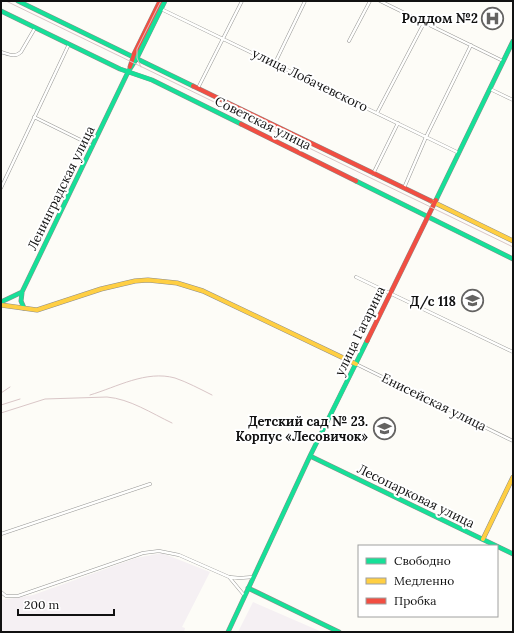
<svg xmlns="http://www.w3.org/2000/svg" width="514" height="633" font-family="Lora,serif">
  <rect width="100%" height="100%" fill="#fdfcf7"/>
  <path fill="#f5f0f3" d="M162 553 210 572 182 627 185 628 184 632H1V600L33 595 136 558Z
    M253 602 322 632H238Z"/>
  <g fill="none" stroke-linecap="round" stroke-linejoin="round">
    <defs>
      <path id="street" d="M380 1 503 61
        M161 9 459 153
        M349 41 370 1
        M1 52C8 54 15 58 21 52L35 28
        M275 63 305 1
        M198 88 242 1
        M490 89 513 100
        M377 113 424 23
        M34 117 93 146
        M373 174 398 123
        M1 188 69 44
        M404 188 426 137 471 45
        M356 277 513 352
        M356 364 513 441
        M1 534 150 484
        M229 577 240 578 253 577
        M1 592 6 596H18L143 553 159 551 179 555 229 577 244 595"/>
      <path id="fast" d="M18 1 193 86
        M1 11 120 69 152 80 241 124
        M356 181 513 259
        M436 200 513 41
        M22 293 21 301 24 308
        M1 302 22 292 128 72 137 58 165 1
        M310 456 513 554
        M248 588 339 632
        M228 632 310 456 367 341"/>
      <path id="slow" d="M431 201 513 241
        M1 305 37 310 101 289 135 281 148 280 177 283 203 291 356 364
        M483 539 513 477"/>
      <path id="jam" d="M130 67 134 54 160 1
        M193 86 431 201
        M241 124 356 181
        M367 341 436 200"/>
    </defs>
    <use href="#street" stroke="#979795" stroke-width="3.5"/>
    <use href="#fast" stroke="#8e8d8b" stroke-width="5"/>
    <use href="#slow" stroke="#8e8d8b" stroke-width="5"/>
    <use href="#jam" stroke="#8e8d8b" stroke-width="5"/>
    <use href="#street" stroke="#fffffe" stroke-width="2.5"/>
    <use href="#fast" stroke="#16e098" stroke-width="4"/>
    <use href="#slow" stroke="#ffcf43" stroke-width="4"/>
    <use href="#jam" stroke="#f24e42" stroke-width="4"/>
    <path stroke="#d9c6c7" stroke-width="1" d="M6 1 513 247
      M141 67 137 58V49L161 1"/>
    <path stroke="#d9c6c7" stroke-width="1" d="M1 393 10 387
      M90 395C117 387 146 370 175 378 187 382 200 389 212 395
      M1 405 20 399
      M1 413 45 399 107 397C130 399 151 413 172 423"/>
  </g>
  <defs>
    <symbol id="hospital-ring" viewBox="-11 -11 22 22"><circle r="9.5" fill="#fff" stroke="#646362" stroke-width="1.5"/><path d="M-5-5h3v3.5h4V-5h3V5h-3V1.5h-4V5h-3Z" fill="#646362"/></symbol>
    <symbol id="school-ring" viewBox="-11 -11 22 22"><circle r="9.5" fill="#fff" stroke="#646362" stroke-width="1.5"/><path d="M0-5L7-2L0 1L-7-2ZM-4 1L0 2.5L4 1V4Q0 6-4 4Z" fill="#646362"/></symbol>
  </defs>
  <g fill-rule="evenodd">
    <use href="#hospital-ring" x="480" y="6" width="25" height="25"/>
    <use href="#school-ring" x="460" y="288" width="25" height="25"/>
    <use href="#school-ring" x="372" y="416" width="25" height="25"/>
  </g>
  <g text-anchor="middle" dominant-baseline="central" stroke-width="4" stroke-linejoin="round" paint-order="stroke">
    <g font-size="13" font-weight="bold" fill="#111" stroke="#fff" text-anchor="end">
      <text x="478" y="18">Роддом №2</text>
      <text x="456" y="301">Д/с 118</text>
      <text x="368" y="421">Детский сад № 23.<tspan x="368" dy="15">Корпус «Лесовичок»</tspan></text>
    </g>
    <g font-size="13" fill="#111" stroke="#fff">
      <text transform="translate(310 80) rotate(26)">улица Лобачевского</text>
      <text transform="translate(263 123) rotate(26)">Советская улица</text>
      <text transform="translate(61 188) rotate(-64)">Ленинградская улица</text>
      <text transform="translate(360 331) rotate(-64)">улица Гагарина</text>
      <text transform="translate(434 402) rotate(26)">Енисейская улица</text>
      <text transform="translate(416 496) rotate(26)">Лесопарковая улица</text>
    </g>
  </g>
  <rect width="514" height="633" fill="none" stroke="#111111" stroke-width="4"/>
  <rect x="358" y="545" width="140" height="72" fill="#ffffff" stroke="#a0a0a0"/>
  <rect x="366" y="558" width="20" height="6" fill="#16e098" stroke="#a0a0a0"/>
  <text x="394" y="565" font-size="12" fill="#111111">Свободно</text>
  <rect x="366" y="578" width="20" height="6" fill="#ffcf43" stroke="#a0a0a0"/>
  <text x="394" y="585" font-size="12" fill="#111111">Медленно</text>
  <rect x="366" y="598" width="20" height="6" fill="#f24e42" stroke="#a0a0a0"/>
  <text x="394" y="605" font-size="12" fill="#111111">Пробка</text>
  <path d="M18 609v6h96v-6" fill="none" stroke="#111111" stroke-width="2"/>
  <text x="24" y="609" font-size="12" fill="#111111" stroke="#ffffff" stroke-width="3" paint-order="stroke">200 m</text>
</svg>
